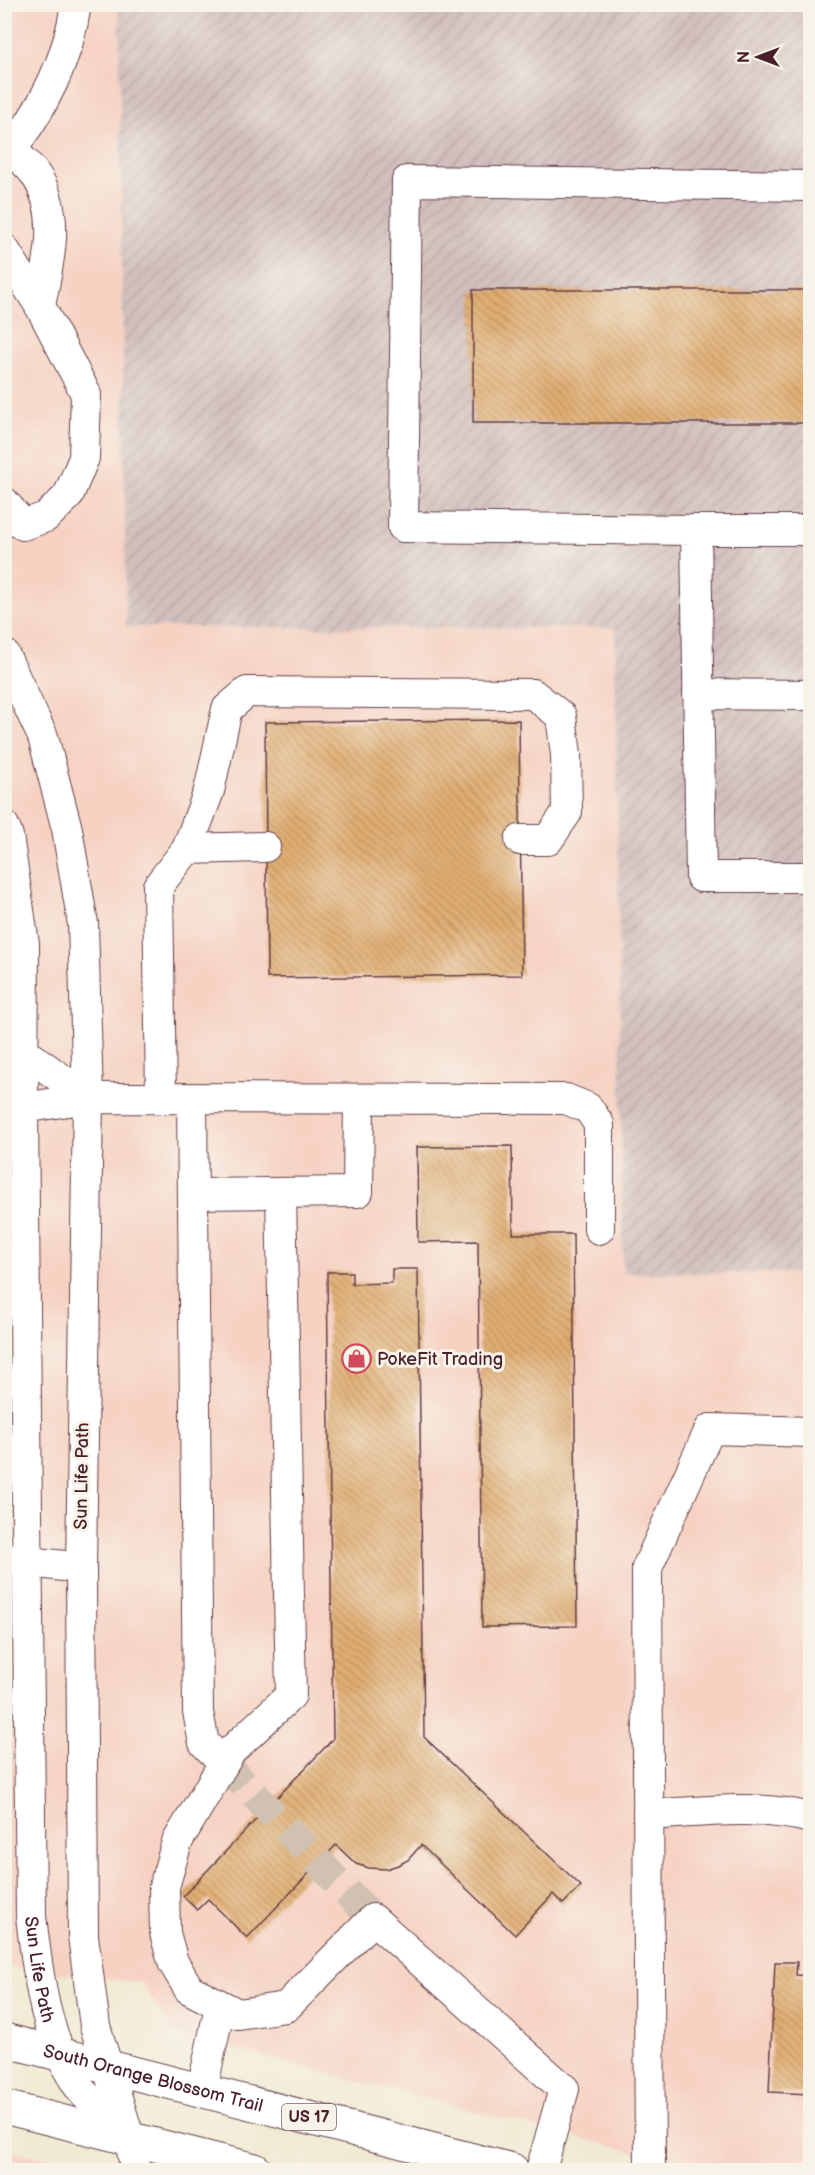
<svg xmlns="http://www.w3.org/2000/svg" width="815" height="2175" font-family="'Balsamiq Sans',sans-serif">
  <defs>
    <pattern id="industrial-furrows" width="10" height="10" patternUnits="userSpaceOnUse" patternTransform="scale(1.5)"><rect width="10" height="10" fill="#d1bfbd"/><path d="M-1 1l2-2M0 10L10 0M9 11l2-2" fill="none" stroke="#b5a4a3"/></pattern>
    <pattern id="building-back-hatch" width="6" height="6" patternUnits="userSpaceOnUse" patternTransform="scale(1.5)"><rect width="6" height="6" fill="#e1af73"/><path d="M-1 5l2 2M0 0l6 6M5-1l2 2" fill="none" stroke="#b88e5f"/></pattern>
  </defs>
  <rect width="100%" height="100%" fill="#f7f3e8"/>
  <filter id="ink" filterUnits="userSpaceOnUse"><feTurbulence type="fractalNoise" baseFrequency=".0167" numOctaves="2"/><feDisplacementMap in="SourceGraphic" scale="12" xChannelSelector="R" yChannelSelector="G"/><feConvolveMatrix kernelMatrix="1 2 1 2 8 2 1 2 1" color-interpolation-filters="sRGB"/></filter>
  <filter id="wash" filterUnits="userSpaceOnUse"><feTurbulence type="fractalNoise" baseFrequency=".008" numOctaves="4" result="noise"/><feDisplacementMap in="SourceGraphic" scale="24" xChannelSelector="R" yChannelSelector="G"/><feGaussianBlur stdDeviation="1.35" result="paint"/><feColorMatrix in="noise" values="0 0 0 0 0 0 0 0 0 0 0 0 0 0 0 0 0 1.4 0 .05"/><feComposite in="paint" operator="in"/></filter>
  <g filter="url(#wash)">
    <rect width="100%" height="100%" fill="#f1ead3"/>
    <path fill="#f6d2c3" d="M5 5H119L126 626 615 628 623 1273H810V2170H703L175 2034 141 1983 5 1967Z
      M4 2149H5L92 2170H5Z"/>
    <path fill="url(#industrial-furrows)" d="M119 5H810V1273H623L615 628 126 627Z"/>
    <g id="blocks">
      <path fill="url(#building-back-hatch)" d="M473 290H810V423H473Z
        M519 720 522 975 267 978 265 722Z
        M512 1146 513 1234H573L577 1626 482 1627 478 1241 418 1242 417 1147Z
        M392 1269H418L424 1737 581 1886 563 1904 553 1894 515 1935 421 1845 408 1860 398 1865 386 1869 369 1868 356 1864 336 1845 247 1938 208 1899 197 1910 183 1896 333 1739 327 1272H352V1284L392 1283Z
        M775 1962H797L796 1975 810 1976V2094L769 2092Z"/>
    </g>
  </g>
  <g filter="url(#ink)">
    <use href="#blocks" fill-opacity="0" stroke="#633d44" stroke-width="1.5"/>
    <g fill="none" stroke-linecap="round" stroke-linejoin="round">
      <path stroke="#d0c1b1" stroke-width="30" stroke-dasharray="30 15" stroke-linecap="butt" d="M223 1762 373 1919"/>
      <defs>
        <g id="minor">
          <path d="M12 150C20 158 31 167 37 177 62 217 48 264 40 306"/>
          <path d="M4 159C41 113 68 63 76 4"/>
          <path d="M810 186 407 181 403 527 696 530 701 877H810"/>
          <path d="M4 249 40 306 86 394 84 458 68 496 46 517 23 525 4 502"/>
          <path d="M696 530H810"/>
          <path d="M4 654 43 737 67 829 83 924 88 1098 81 1568 83 1936 95 2026 129 2137 136 2170"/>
          <path d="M698 694 810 695"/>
          <path id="s1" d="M4 826 8 836 24 944 23 1108 31 1916C38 1976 45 2042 82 2091 94 2106 111 2119 125 2133"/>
          <path d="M187 849 265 847"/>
          <path d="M8 1052H24L88 1098"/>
          <path d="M161 1099 158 886 187 849 209 791 227 709 247 692 533 694 561 716 566 755 567 812 548 840H520"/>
          <path d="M192 1100 198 1712 204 1743 223 1762"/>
          <path d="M4 1108H23L88 1098 566 1099 588 1108 599 1124V1229"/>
          <path d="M281 1193 291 1695 231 1751 177 1842 164 1887 165 1933 173 1962 189 1989 238 2014 286 2007 373 1919 564 2089 541 2170"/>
          <path d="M193 1194 358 1192 359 1099"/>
          <path d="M4 1559 81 1568"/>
          <path d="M648 1815C701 1812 759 1804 810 1818"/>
          <path d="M202 2090 220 2006"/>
          <path d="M650 2170 647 1568 710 1429 810 1432"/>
        </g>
        <g id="major">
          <path id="s2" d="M4 2040 512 2170"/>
          <path d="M4 2107 255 2170"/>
        </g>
      </defs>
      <use href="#minor" stroke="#633d44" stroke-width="32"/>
      <use href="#major" stroke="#633d44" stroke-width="35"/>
      <use href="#minor" stroke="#fff" stroke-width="30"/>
      <use href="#major" stroke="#fff" stroke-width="33"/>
    </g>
  </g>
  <defs>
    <symbol id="shop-ring" viewBox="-11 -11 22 22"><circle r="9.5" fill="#f7f3e8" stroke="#d1495b" stroke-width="1.5"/><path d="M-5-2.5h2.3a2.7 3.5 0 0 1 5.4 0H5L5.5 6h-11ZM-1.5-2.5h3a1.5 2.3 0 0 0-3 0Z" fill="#d1495b"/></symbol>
  </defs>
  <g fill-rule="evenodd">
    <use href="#shop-ring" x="340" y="1342" width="33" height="33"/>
  </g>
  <g text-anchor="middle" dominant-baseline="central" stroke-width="6" stroke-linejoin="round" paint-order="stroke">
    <rect fill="#f7f3e8" stroke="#7e5f64" stroke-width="1.5" x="282" y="2104" width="54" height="26" rx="4.5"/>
    <g font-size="16" font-weight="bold" fill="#4a1f2b">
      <text x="309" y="2117">US 17</text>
    </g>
    <g font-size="18" fill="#4a1f2b" stroke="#f7f3e8" text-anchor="start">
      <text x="377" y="1359">PokeFit Trading</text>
    </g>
    <g font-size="18" fill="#4a1f2b" stroke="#f7f3e8">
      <text transform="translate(82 1476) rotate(-89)">Sun Life Path</text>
      <text stroke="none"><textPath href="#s1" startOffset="1146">Sun Life Path</textPath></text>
      <text stroke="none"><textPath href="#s2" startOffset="154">South Orange Blossom Trail</textPath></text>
    </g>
  </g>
  <rect width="815" height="2175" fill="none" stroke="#f7f3e8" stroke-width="24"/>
  <g transform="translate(758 57) rotate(270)" stroke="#f7f3e8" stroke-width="4.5" paint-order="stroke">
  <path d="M0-4.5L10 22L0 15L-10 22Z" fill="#4a1f2b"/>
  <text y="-9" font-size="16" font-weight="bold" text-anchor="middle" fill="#4a1f2b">N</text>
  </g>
</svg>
